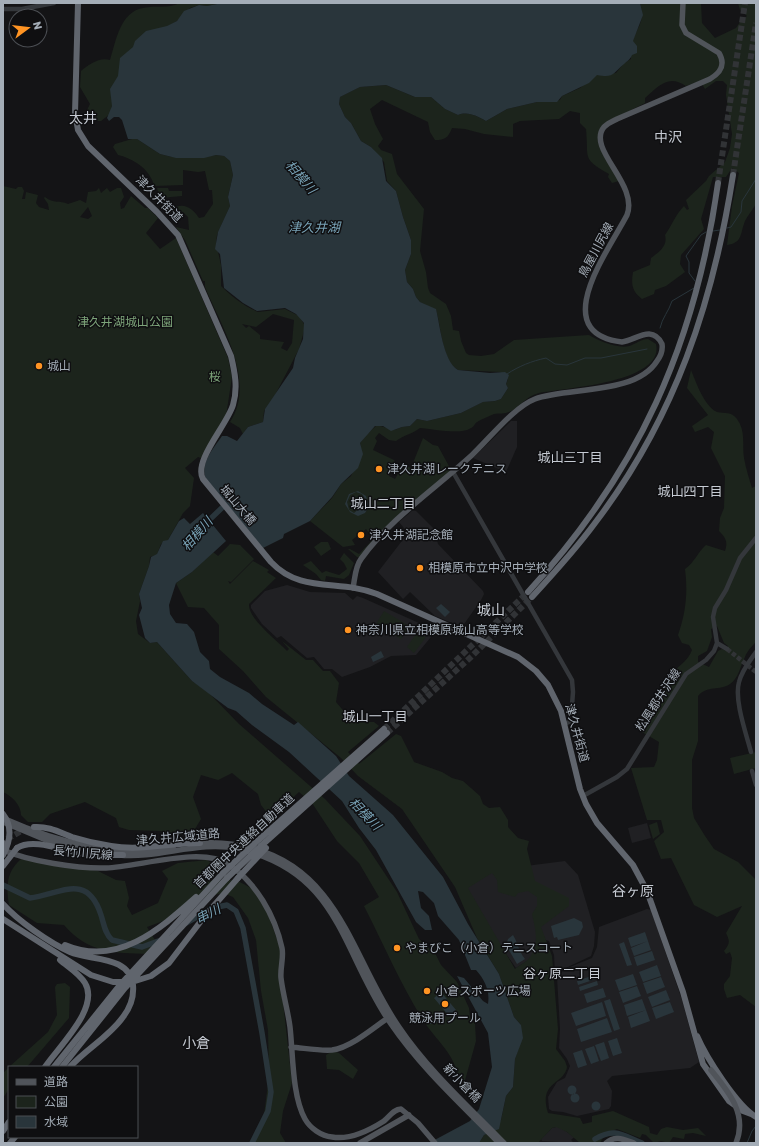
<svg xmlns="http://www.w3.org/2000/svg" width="759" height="1146" font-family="Rubik,'Noto Sans JP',sans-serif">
  <rect width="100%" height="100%" fill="#141416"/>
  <path fill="#202023" d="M511 421H517V447L506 472 473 458Z
    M413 510 416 511 434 529 438 544 483 591 484 594 481 600 462 627 435 616 410 592 403 599 378 572 408 533 399 522Z
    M287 585 310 592 345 593 353 600 357 596 363 598 428 627 426 632 431 637 416 655 391 656 370 667 342 677 332 669H324L314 657 307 658 281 636 277 638 262 624 251 608V605L265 591Z
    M647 823 651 838 632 843 628 828Z
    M565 861 578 875 595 932 594 946 591 956 555 973 554 955 549 941 542 939 535 956 516 968 501 947 466 887 494 870Z
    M647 909 651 910 682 1000 699 1062 690 1068 612 1076 607 1081 612 1091 611 1106 609 1109 577 1116 563 1112 552 1111 549 1109 548 1097 557 1082 565 1078 570 1066 567 1059 559 1048 560 1029 557 977 565 969 592 958 597 947 599 927Z
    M556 1127H560L574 1137 571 1140 574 1143 542 1141 541 1139 552 1128Z"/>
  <path fill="#1c241c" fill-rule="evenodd" d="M180 3H222L207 6 199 5 190 8 177 21 133 48 119 77 110 114 101 121H95L87 110 90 104 80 87 81 71C89 64 100 57 110 60 116 41 120 12 143 8 156 5 168 9 180 3Z
    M640 3H701L702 23 715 38 736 28 740 22 747 16 740 10 738 3H753L756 5V204C753 209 748 215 745 221 740 233 743 243 727 245L732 206 739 173 732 168 726 177H713L701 219 704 229 681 255 680 264 685 272 666 286 655 290 654 294 642 299C632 291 631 285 633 272L650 265 651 258C659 252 668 246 665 235 672 225 676 214 684 206L687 210 689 209 686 200 706 181 709 176 725 162 730 148 732 134 726 95 727 85 723 81H716L705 89 700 81 686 86C668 74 659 86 645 98V103L603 124C590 142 610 165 619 181L612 183 608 177 609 174C581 158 589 159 586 129L580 123V113L570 111 559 119 520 121 513 124V137L484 134 465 129 452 128C448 138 445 140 435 140L430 132 428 122 382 100 370 109 375 124 383 139 378 146 381 150 392 154 397 174 424 209 420 251 426 272 428 288 430 293 446 304 451 316 453 330 459 331 461 341 466 353 469 355 481 356 494 354 514 340 589 335C599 341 618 349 629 346 636 344 641 339 648 339L656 344C665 383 563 388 539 393 524 397 520 408 509 412 505 414 499 413 494 414 489 416 482 419 477 422 475 423 474 427 471 428 462 435 432 429 420 428 412 434 404 435 396 441L389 440 379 433 375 438 377 441 373 450 394 460 396 464 389 476 395 479 403 465 411 468 423 438 433 445 438 446 450 468 449 474 360 557H357L348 549H350L359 554 377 535 374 531 370 534 366 529 352 540 355 545 343 547 310 521 332 498 341 484 351 476 362 454 360 443 366 435 377 425 394 430 402 427 410 426 417 419 427 421 461 413 483 402 495 401 501 399 508 388 506 384 508 379 500 372 458 370C442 361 441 326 436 310L420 302 416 297 413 289 407 282 405 270 411 254V240L403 217 396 191 387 181 384 162 371 147 361 141 351 123 345 117 339 104 340 97 360 87 386 85 415 97H431L445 109 458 115C468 111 477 116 486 121L507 109 537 102 560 100 562 96 580 88 597 74 616 73 624 63 631 59C631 53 631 46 633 40 639 24 645 21 640 3Z
    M132 139H137L160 154 172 157 199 158 216 155 224 156 230 161 233 175 228 197 230 206 217 235 216 243 221 265V286C232 297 244 306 258 312L285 309 299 316 304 324V331L299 349 275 395 264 411 263 422 248 427 243 434 240 428 230 422C257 381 221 326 205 287V281H203L185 240 176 227 189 230 188 217 183 212 179 211 173 216 171 210C182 201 192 207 199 218L204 217 213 204 212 190H209L205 171 198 172 183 170V185L155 186C153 184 153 181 151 178 145 166 131 158 118 155L113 147 115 144ZM273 314 294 320 292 343 287 351 281 348 284 342 260 339V335L249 326 246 328 242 324 256 327Z
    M3 186 16 189 18 187H22L24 191 22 199H25L26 192 38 195 36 203 39 207 49 210 48 204 44 198 45 197C54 204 59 200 68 204L80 200 86 203 88 192 96 191 99 188 101 193 107 188 110 192 117 188H121L124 197 120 203 121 209 124 208 131 196 145 208H148L158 218 146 233 160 249 176 238 228 358 232 377 226 416 201 458 198 457 185 468 194 478 190 506 183 513 168 540 161 544 157 555 150 557 149 566 139 594 140 601 136 621 138 634 150 643 157 642 192 681 207 691 239 724 325 799 360 836 397 892 419 939 435 953 441 965 457 982 469 1008 470 1017 475 1024 476 1041 464 1084 458 1079C456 1054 436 1041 423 1020 401 985 383 943 364 906L379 897 359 863 337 841 312 803 299 792 271 818 261 805 258 794 232 773 218 780 201 775 193 797 201 819 195 829 178 836 160 831 129 830 119 827 116 818 85 802 50 814 42 822H28L21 815C21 805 12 796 3 792ZM88 207 92 216 88 219 80 217Z
    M157 188H168L169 191H182V196L160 198Z
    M691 370C696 382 704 406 717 412 725 414 731 411 737 419 746 431 742 445 744 458 746 469 749 478 752 488L756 486V642C752 646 747 651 745 657 740 666 739 678 730 684 720 691 707 685 698 696V741L692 760V808L694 818 705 836 714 849 738 862 756 880V1007L740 995 727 998 724 989V984L730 976 732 958 730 952 726 954 724 951C730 944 730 941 726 933L742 906 717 917 694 905 671 858 661 859 654 841 664 832 661 820H647L631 768 654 767 657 760 659 742 642 732C647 711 651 710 662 693 666 688 666 681 670 676 678 665 687 663 692 650L689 645 682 643 678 635C686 613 688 591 685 569 694 563 698 552 706 545L725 551C728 542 726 538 719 531L720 518 724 508 725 476 711 448 714 432 708 427 695 432 692 426 708 415 687 388ZM717 626 724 643 728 646 726 651 722 649 718 651 709 667 698 662V656L707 651 712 637 711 629Z
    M321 542H328L331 549 321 556 314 547Z
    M230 544 240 545 254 559 231 582 228 581 230 584 253 561 269 570 267 572 276 578 249 604C248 619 277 640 287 651L289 649 282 641 306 660H313L323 671H330L339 683 336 702 353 722H374L379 726 348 752 359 764 396 734 401 736 414 762 442 772 452 778 463 781 480 796 483 804 489 808 500 807 508 820V827L518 838 529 841 527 849 535 881 569 898V906L541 927 552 956 558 1029 556 1049 565 1061 567 1067C564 1085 538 1081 548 1113L580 1118 583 1124 592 1122V1116L613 1111 649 1127 650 1133 657 1135 661 1129 667 1127 683 1130 698 1128 706 1136 693 1133 685 1134 684 1139 673 1137 669 1143 661 1141 654 1143 646 1135 642 1134 640 1138 617 1129 605 1134 600 1143H580L567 1132 556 1127 552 1128 538 1143H479L484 1135 491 1131 501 1120 506 1096 513 1087 515 1059 520 1044 521 1025 514 1017 499 974 477 938 455 887 402 809 358 776 341 758 266 697 243 671 219 649V625L204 608 188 607 176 583 192 572 213 552 218 556ZM492 873 497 880 498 892 515 897 518 893 528 891 537 897V906L532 914C535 928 540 944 530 957 527 962 519 965 515 969L468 888Z
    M344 553 354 563 349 575 344 579 326 576 325 581 321 580 316 574 303 565 311 561 322 573 326 571 339 575 347 569 344 563 340 559Z
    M384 611 409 626 401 639 376 624Z
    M418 631 426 637 414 653 407 647Z
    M756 752V768L734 774 730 758Z
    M657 822 660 834 653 839 649 825Z
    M21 859 98 871 116 880 125 881 129 898 127 906 132 915 158 903 168 879 162 871 178 863 207 860 216 866 213 873 204 881 236 880 253 889 265 906 281 950 280 975 292 1083 283 1111 280 1133 286 1143H253L264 1115 269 1076 268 1030 261 991 256 940 248 918 233 897 223 893 195 900 182 914 147 927 158 945 148 954C114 953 88 953 64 925L37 923 9 905C6 887 6 872 21 859Z
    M65 983 70 987 69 1018 27 1067H9L48 1032 57 1015 55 987 57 984Z
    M333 1051 339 1053 358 1070 353 1079 339 1070 327 1069 326 1055Z
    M9 1067V1089L3 1098V1073Z"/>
  <path fill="#29353b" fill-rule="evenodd" d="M222 3H640L643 15 633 41 637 46V53L632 55C630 60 627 61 624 64 612 74 614 78 597 75L589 83 562 96 557 102H537L507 109 486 121C477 116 468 111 458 115L445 109 431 97H415L386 85 360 87 340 97 339 104 345 117 351 123 361 141 371 147 382 158 386 181 396 191 403 217 411 240V254L405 270 407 282 413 289 416 297 420 302 436 309C440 325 443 361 458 370L490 373 505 372 509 375 506 384 508 388 501 399 495 401 483 402 461 413 427 421 417 419 410 426 402 427 391 431 383 426H375L360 443 363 454 358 468 341 484 332 497 310 521 284 534 283 538 263 548 207 481C198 465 213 449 222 436H227L237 441 248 427 263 422 265 409 293 368 295 358 303 339 304 323 296 314 285 308 257 311 243 303 224 288 220 254 215 249 218 232 230 206 228 197 233 175 230 161 224 156 216 155 204 158H176L160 154 137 139H128L122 120 119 117H114L109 121 107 118 112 106 110 89 118 76 120 58 133 47 135 41 146 31 167 26 177 21 184 11 199 5 207 6Z
    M358 491 366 496 369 507 365 513 358 516 350 512 345 504 349 494ZM356 492 362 494 367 502 354 513 349 510 347 502 350 495Z
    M203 513 226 541 192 572 176 583 169 605 170 614 176 623 187 624 194 632 200 652 209 661 210 669 220 677 249 693 262 704 294 725 298 722 336 756 349 776 393 815 443 877 468 924 499 974 514 1017 521 1025 523 1038 515 1059 513 1087 506 1096 499 1129 484 1135 479 1143H429L470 1121 479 1109 492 1067 488 1033 457 976 464 978 483 1001 488 1004C490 991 485 980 476 970H471L459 940 438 916 434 903 423 892 418 891 421 908 429 916 432 930H425L416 922 376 850 359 828 342 801 289 752 252 725 236 711 228 708 192 681 157 642 150 643 145 638 139 615 142 608 139 594 149 566 151 557 157 554 163 541 168 540 179 521 184 518 190 524Z
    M441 604 450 612 445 617 436 608Z
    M381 651 384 657 373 662 371 657Z
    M574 918 582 922 583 927 579 935 558 940 557 937 554 938 551 926Z
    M645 932 648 941 631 947 628 938Z
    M513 935C518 943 518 950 525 959L517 964 506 945 508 939Z
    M648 941 651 950 634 956 631 948Z
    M624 942 632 965 627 966 619 944Z
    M652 951 655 960 637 966 634 957Z
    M657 965 661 976 643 982 639 972Z
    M633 974 637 985 619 991 615 980Z
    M594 975 596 979 578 985 577 981Z
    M661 977 665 987 647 994 643 983Z
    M597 981 598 985 580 991 579 987Z
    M637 986 641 996 623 1003 619 992Z
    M603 988 606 997 587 1003 584 994Z
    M666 990 670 1000 652 1007 648 997Z
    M441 992 456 1010 449 1016 434 998Z
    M610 999 620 1029 614 1031 604 1001Z
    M642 999 646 1010 627 1016 624 1005Z
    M602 1002 606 1016 576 1026 571 1013Z
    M670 1002 674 1012 656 1019 652 1008Z
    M646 1010 650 1021 631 1028 628 1017Z
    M442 1014 443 1023 441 1024 439 1022 430 1024 429 1016H432L433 1020H439V1016Z
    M607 1018 612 1032 581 1042 577 1029Z
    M617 1038 622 1053 613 1056 608 1041Z
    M604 1042 609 1058 601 1061 595 1045Z
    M594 1046 599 1061 591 1064 585 1049Z
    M582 1050 587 1065 578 1068 573 1053Z
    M567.5 1090a4.5 4.5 0 1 1 9 0a4.5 4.5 0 1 1-9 0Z
    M570.5 1098a4.5 4.5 0 1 1 9 0a4.5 4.5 0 1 1-9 0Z
    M591.5 1106a4.5 4.5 0 1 1 9 0a4.5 4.5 0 1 1-9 0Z"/>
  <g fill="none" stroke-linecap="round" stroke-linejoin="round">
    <path stroke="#29353b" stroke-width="1" d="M727 228 731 227 741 212 742 201 756 179
      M713 231 720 230
      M695 281 689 273V262L686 256 701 235 706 232
      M660 328C662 318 669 311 672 301L694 288
      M507 374C519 366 532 361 546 358L555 364 567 365 585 358H601L647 349
      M747 1143 752 1131 756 1126"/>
    <path stroke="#29353b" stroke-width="5.5" d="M204 525 227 503
      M3 885 30 898C59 895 87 871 101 915 104 924 105 934 112 940L142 947 161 940
      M186 923 213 908 227 905 236 911 243 928 262 1033 271 1092 268 1111 252 1143
      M595 1139C615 1127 622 1135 642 1143"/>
    <path stroke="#313336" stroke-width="4.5" stroke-dasharray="4.5 2" stroke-linecap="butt" d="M727 649 756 672"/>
    <path stroke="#313336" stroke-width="6" stroke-dasharray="6 3" stroke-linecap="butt" d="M733 175 756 23
      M718 183 745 3
      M384 729 528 592
      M387 733 471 657 532 597
      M7 839 25 829"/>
    <path stroke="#34373b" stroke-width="4.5" d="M3 9H22L54 3
      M453 472 572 680 573 692 571 719 569 722 564 724
      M717 643 727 649
      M751 752C746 733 734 700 739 682 742 670 749 662 756 652
      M752 771 756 785
      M583 796 617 777 627 769 686 674 706 660 714 651 717 643 713 617 715 608 726 590 740 558 756 538"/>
    <path stroke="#50545a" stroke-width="5.5" d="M353 588C355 578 355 567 361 559 391 518 435 489 472 455 489 439 514 407 535 399 568 387 636 395 657 361 661 356 663 351 662 344 652 324 636 340 622 342 546 333 609 250 627 215 639 184 586 149 604 127 608 123 613 121 617 119L710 79C720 73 726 65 719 53L686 33 682 25 683 3
      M5 819C59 843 114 857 173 847
      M3 822 46 840 98 853
      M195 844C216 841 236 844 255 849 341 873 354 963 399 1027 428 1070 468 1106 504 1143
      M3 850C28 861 79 869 106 868 138 867 202 846 228 864 256 882 275 916 282 948 284 957 280 968 281 978 283 995 288 1011 290 1027 293 1053 292 1096 305 1119 310 1128 321 1136 332 1137 349 1140 370 1130 384 1121 389 1117 394 1109 401 1109L418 1123 435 1143
      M119 855C159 859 199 840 239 849 341 873 341 952 391 1024 421 1068 462 1105 499 1143
      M291 1047C304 1048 319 1051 332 1050 350 1048 375 1027 389 1017
      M360 1143 409 1115
      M606 1143C615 1135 623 1139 634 1143"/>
    <path stroke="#60656d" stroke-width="6" d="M78 3 75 113 78 130 88 146 157 212 178 235 231 356C235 373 238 388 233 405 227 425 193 461 203 479L271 562C301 594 339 579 377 594L518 657 536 671 548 685 561 711 580 789 586 804 597 823 633 865 647 891 683 992 703 1064 729 1101 743 1111 751 1114
      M528 592C639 471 695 345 718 183
      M532 597C554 573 576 549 595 523 675 418 713 303 733 175
      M34 827C48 826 59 832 72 837 85 841 98 844 111 846 141 851 170 843 200 843
      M3 844V843
      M254 844 384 729
      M261 846 387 733
      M17 848C34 837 66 852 86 854 98 856 111 855 123 855
      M3 904C18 921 50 943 70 952 91 961 129 955 133 985 134 996 130 1008 123 1017 109 1037 86 1049 70 1067
      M3 919 91 975 113 982H132L151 976 169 963 204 917 238 878
      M65 945C117 967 159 930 196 897
      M697 1036C706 1057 737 1106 756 1117
      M45 1067C59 1046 100 1008 85 983 79 973 68 967 60 960
      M54 1067 120 985 223 873
      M62 1067 125 988 227 878
      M3 1131 9 1122
      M10 1143 15 1137"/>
    <path stroke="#50545a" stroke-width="5.5" d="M711 1070C728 1091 748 1114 736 1143"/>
    <path stroke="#60656d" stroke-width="6" d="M3 814C13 827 10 842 3 855
      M3 866 17 848
      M223 873 254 844
      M227 878 261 846
      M238 878 266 848"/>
  </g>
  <g fill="#ff9423" stroke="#0f0f11" stroke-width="1.5">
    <circle cx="39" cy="366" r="4"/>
    <circle cx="379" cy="469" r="4"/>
    <circle cx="361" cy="535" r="4"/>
    <circle cx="420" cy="568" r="4"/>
    <circle cx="348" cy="630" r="4"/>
    <circle cx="397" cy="948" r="4"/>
    <circle cx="427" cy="991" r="4"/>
    <circle cx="445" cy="1004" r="4"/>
  </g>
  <g text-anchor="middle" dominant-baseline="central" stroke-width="3" stroke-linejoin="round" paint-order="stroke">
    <g font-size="12" fill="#a4adb7" stroke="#0f0f11">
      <text transform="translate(159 199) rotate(45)">津久井街道</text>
      <text transform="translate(596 250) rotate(-62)">鳥屋川尻線</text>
      <text transform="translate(238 505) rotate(50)">城山大橋</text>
      <text transform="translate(658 700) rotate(-57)">松風都井沢線</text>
      <text transform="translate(577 733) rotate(75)">津久井街道</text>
      <text transform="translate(178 837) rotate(-5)">津久井広域道路</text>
      <text transform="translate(244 841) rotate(-43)">首都圏中央連絡自動車道</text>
      <text transform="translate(83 853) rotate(5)">長竹川尻線</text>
      <text transform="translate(462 1083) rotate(46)">新小倉橋</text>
    </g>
    <g font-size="12" fill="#7da47a" stroke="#0f0f11">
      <text x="125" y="322">津久井湖城山公園</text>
      <text x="215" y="377">桜</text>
    </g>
    <g font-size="12" fill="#a4adb7" stroke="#0f0f11" text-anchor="start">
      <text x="47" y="366">城山</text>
      <text x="387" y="469">津久井湖レークテニス</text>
      <text x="369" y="535">津久井湖記念館</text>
      <text x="428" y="568">相模原市立中沢中学校</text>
      <text x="356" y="630">神奈川県立相模原城山高等学校</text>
      <text x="405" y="948">やまびこ（小倉）テニスコート</text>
      <text x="435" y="991">小倉スポーツ広場</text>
      <text x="445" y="1018" text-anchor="middle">競泳用プール</text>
    </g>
    <g font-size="13" font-style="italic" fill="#78a2b6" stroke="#0f0f11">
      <text transform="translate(301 177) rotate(49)">相模川</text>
      <text x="314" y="227">津久井湖</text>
      <text transform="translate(197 534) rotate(-49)">相模川</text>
      <text transform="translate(365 814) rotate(46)">相模川</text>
      <text transform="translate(208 914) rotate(-27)">串川</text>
    </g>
    <g font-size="13" fill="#c6cbd3" stroke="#0f0f11">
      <text x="570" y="457">城山三丁目</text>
      <text x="690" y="491">城山四丁目</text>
      <text x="383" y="503">城山二丁目</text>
      <text x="375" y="716">城山一丁目</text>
      <text x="562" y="973">谷ヶ原二丁目</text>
    </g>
    <g font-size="14" fill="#c6cbd3" stroke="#0f0f11">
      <text x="83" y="118">太井</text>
      <text x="668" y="137">中沢</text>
      <text x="491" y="610">城山</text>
      <text x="633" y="891">谷ヶ原</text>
      <text x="196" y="1043">小倉</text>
    </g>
  </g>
  <rect width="759" height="1146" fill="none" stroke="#a4adb7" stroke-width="8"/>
  <rect x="8" y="1066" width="130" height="72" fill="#0f0f11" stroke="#4b4e53"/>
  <rect x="16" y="1079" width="20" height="6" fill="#50545a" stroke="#4b4e53"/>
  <text x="44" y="1086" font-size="12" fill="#a4adb7">道路</text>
  <rect x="16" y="1096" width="20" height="12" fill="#1c241c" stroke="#4b4e53"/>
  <text x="44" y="1106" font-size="12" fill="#a4adb7">公園</text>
  <rect x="16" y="1116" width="20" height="12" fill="#29353b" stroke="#4b4e53"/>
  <text x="44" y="1126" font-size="12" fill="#a4adb7">水域</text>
  <g transform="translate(28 28) rotate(75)"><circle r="19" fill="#0f0f11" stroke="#4b4e53"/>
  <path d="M0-3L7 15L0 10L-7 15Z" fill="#ff9423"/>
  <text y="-6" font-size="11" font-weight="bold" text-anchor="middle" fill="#a4adb7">N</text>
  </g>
</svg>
